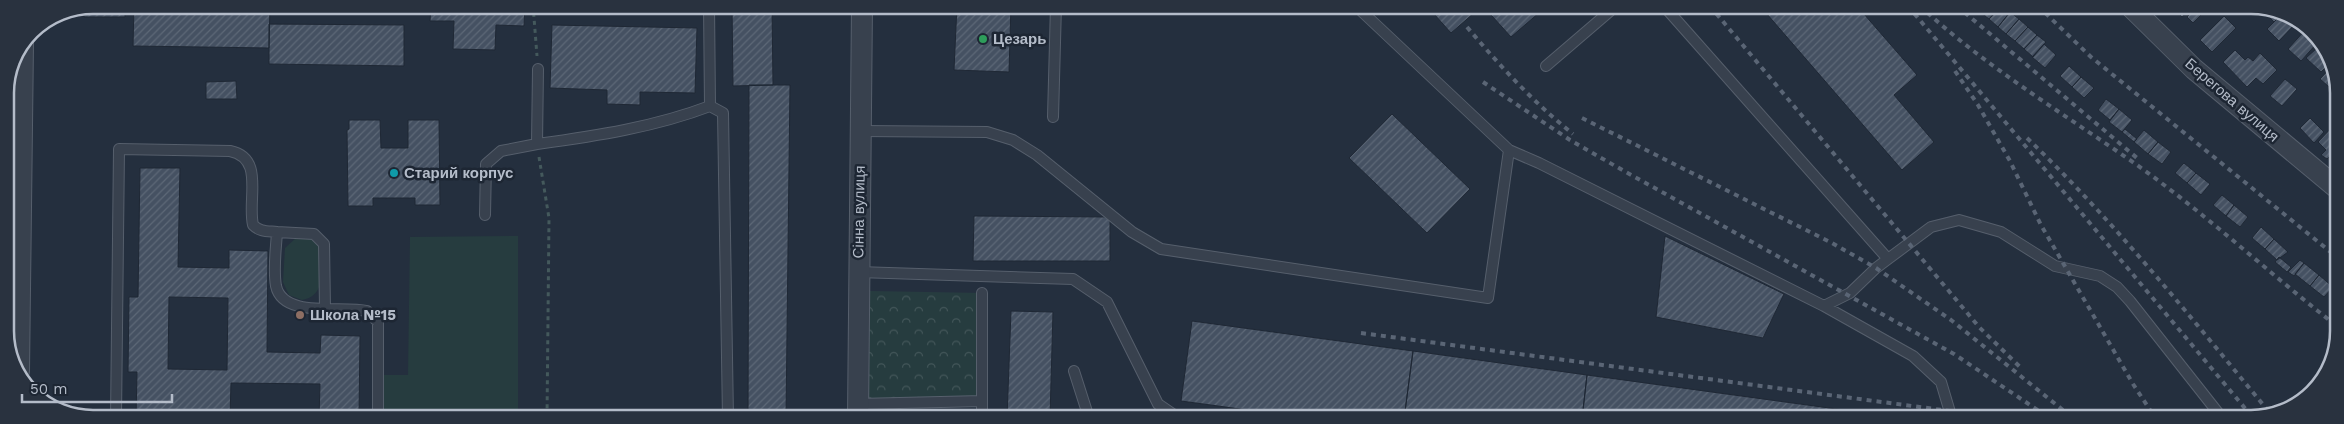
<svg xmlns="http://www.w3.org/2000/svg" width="2344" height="424" font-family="'Work Sans',sans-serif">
  <defs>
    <pattern id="forest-crowns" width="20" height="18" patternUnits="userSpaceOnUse" patternTransform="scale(1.25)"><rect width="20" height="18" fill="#263c3f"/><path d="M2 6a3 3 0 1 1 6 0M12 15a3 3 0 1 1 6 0" fill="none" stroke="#435659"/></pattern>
    <pattern id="building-hatch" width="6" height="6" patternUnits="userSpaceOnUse" patternTransform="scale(1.25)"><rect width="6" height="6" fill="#455162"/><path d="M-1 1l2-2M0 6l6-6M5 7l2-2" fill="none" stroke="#5d6877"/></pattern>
  </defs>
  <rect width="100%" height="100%" fill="#242f3e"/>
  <path fill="#263c3f" d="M518 236V418H380V375H408L410 237Z
    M296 238H310L320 248C321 268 328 295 302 300L289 295 283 282 285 248Z"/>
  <path fill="url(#forest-crowns)" d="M869 291 982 293V401L868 403Z"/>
  <path fill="url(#building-hatch)" stroke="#1f2835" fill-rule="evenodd" d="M93 5H125V17H84V7Z
    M134 5 270 6 269 48 133 46Z
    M431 5H525L524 26 496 25 495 50 453 49 454 21H430Z
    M732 5H772L773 85 733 86Z
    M957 5H1011L1009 72 954 70Z
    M1426 5 1482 6 1451 33Z
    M1483 6H1547L1511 37Z
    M1760 6H1857L1917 75 1894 95 1934 142 1902 170Z
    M1973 6H1986L1980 12Z
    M1986 6H2001L1989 19 1980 12Z
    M2001 6 2010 12 1998 27 1989 19Z
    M2171 6H2195L2182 17Z
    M2198 6 2204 12 2193 23 2187 17Z
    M2245 6H2259L2252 13Z
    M2273 10 2281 15 2274 22 2268 16Z
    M2010 12 2019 19 2006 34 1998 27Z
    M2281 15 2297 22 2279 41 2267 29Z
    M2224 16 2236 28 2212 52 2200 40Z
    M2019 19 2028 27 2015 41 2006 34Z
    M269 24 404 25V66L269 64Z
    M552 25 697 28 695 93 640 92V105L607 104V90L550 88Z
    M2028 27 2037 35 2024 49 2015 41Z
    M2306 29 2318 42 2301 61 2288 49Z
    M2037 35 2046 42 2033 57 2024 49Z
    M2044 44 2056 55 2045 68 2032 57Z
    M2317 48 2321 52 2323 50 2330 63 2321 72 2306 58Z
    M2235 50 2245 60 2248 57 2253 61 2260 53 2277 70 2263 84 2256 78 2247 87 2223 62Z
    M2069 66 2081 77 2072 87 2060 76Z
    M2332 66 2337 76V94L2320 79Z
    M2081 77 2094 88 2084 98 2072 87Z
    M2285 79 2297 89 2282 106 2270 96Z
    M236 81 237 99H206V82Z
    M749 85H790L786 418H748Z
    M2106 99 2119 109 2110 120 2098 110Z
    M2119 109 2132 120 2122 132 2109 122Z
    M1392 114 1470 189 1427 233 1349 158Z
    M2310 118 2324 132 2314 143 2300 128Z
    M349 120H380L381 148H408V120H439L440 205H415V198H373V206H348L347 130 349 129Z
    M2336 123 2338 148 2327 159 2321 155 2326 150 2318 142Z
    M2125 129 2137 139 2134 142 2122 132Z
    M2144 130 2158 142 2148 154 2134 142Z
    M2158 142 2171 152 2162 164 2148 154Z
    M2184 163 2196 173 2187 183 2175 173Z
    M140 168H180L178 267 229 268V250L268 251 267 352 320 353 321 335 360 336 359 418H319L320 384 231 383 230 418H136L137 372H128L129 297H138ZM169 297 228 298 227 370 168 369Z
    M2196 173 2210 184 2201 195 2187 183Z
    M2222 195 2234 205 2226 216 2213 205Z
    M2234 205 2248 217 2240 227 2226 216Z
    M974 216 1110 217V261H973Z
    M2261 227 2274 239 2265 249 2252 238Z
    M1665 236 1784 294 1763 338 1656 317Z
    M2274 239 2288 252 2277 260 2265 249Z
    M2279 257 2291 267 2287 272 2275 262Z
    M2300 260 2304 263 2294 276 2288 272Z
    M2304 263 2319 275 2310 286 2295 274Z
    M2319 275 2333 287 2324 297 2310 286Z
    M1011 311 1053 312 1050 418H1007Z
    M1192 321 1413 351 1404 419H1314L1181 401Z
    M1413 351 1587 375 1582 419H1404Z
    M1587 375 1910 419H1582Z"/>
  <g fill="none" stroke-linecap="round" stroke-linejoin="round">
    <defs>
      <path id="service" d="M709 5 710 106 723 113 728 418
        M1355 5 1509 150
        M1664 6 1888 259 1876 268 1850 293 1824 306
        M1546 66 1616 6
        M538 69 537 144C596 136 655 127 710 106
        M1053 117 1056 5
        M861 131 987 132 1013 140 1037 155 1132 232 1161 249 1488 298 1509 150 1539 163 1824 306 1913 356 1941 382 1952 419
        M485 215 486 164 501 151 537 144
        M277 232 314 234 324 244 325 308
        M1888 259 1931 227 1959 220 2001 232 2055 266 2100 276 2117 287 2130 301 2223 419
        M858 272 1073 279 1107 302 1158 404 1177 417 1185 419
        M1074 371 1089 418
        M982 401V418
        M858 404 982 401V293
        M116 418 119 149 230 151C265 158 247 199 253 225 260 232 267 231 277 232 276 249 273 269 276 286 283 319 343 305 367 311L378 322V418"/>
      <path id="minor" d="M2130 6 2194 69 2338 189
        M19 371 23 43
        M858 418 862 5"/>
    </defs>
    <use href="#service" stroke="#565f6c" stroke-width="12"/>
    <use href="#minor" stroke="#565f6c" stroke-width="22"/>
    <path stroke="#44595c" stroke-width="3" stroke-dasharray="4 4" stroke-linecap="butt" d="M533 5 537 56
      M539 157 549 218 547 418"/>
    <use href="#service" stroke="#38414e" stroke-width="10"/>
    <use href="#minor" stroke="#38414e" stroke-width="20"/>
    <path stroke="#5a6575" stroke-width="4" stroke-dasharray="5 5" stroke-linecap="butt" d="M1710 6 1979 327 2021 368
      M1908 6 2254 419
      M1920 6C1986 67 2064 114 2137 165 2207 215 2270 274 2338 327
      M1957 6 2137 158
      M2038 6 2091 57 2338 258
      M1467 27C1500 66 1533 102 1573 134
      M1955 71 1978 105 2010 161 2041 225 2133 384 2156 419
      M1483 82 1570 140 1624 171 1954 354 2051 419
      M1582 118 1832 243 1876 268 1951 320 2074 419
      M2027 138C2115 222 2192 319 2270 413
      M1361 333 1950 411 1994 419"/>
  </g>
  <circle fill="#2e9e5b" stroke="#1d2633" stroke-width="2" cx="983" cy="39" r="5"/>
  <circle fill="#0f9aa8" stroke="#1d2633" stroke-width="2" cx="394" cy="173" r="5"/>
  <circle fill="#8d6e63" stroke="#1d2633" stroke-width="2" cx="300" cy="315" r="5"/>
  <g text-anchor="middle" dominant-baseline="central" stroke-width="5" stroke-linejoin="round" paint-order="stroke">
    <g font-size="15" font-weight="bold" fill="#b4bcc9" stroke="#1d2633" text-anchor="start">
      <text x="993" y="39">Цезарь</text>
      <text x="404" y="173">Старий корпус</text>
      <text x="310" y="315">Школа №15</text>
    </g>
    <g font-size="15" fill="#b4bcc9" stroke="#1d2633">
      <text transform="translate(2232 100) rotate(41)">Берегова вулиця</text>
      <text transform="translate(859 212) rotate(-89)">Сінна вулиця</text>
    </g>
  </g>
  <path d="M0 0H2344V424H0ZM93 14H2251A79 79 0 0 1 2330 93V331A79 79 0 0 1 2251 410H93A79 79 0 0 1 14 331V93A79 79 0 0 1 93 14Z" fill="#29323f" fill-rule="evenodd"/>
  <path fill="none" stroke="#b4bcc9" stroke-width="2.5" d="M93 14H2251A79 79 0 0 1 2330 93V331A79 79 0 0 1 2251 410H93A79 79 0 0 1 14 331V93A79 79 0 0 1 93 14Z"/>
  <path d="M22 394v8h150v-8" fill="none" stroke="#b4bcc9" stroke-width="2.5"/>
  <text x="30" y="394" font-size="15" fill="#b4bcc9" stroke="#1d2633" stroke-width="4" paint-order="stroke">50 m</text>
</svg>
